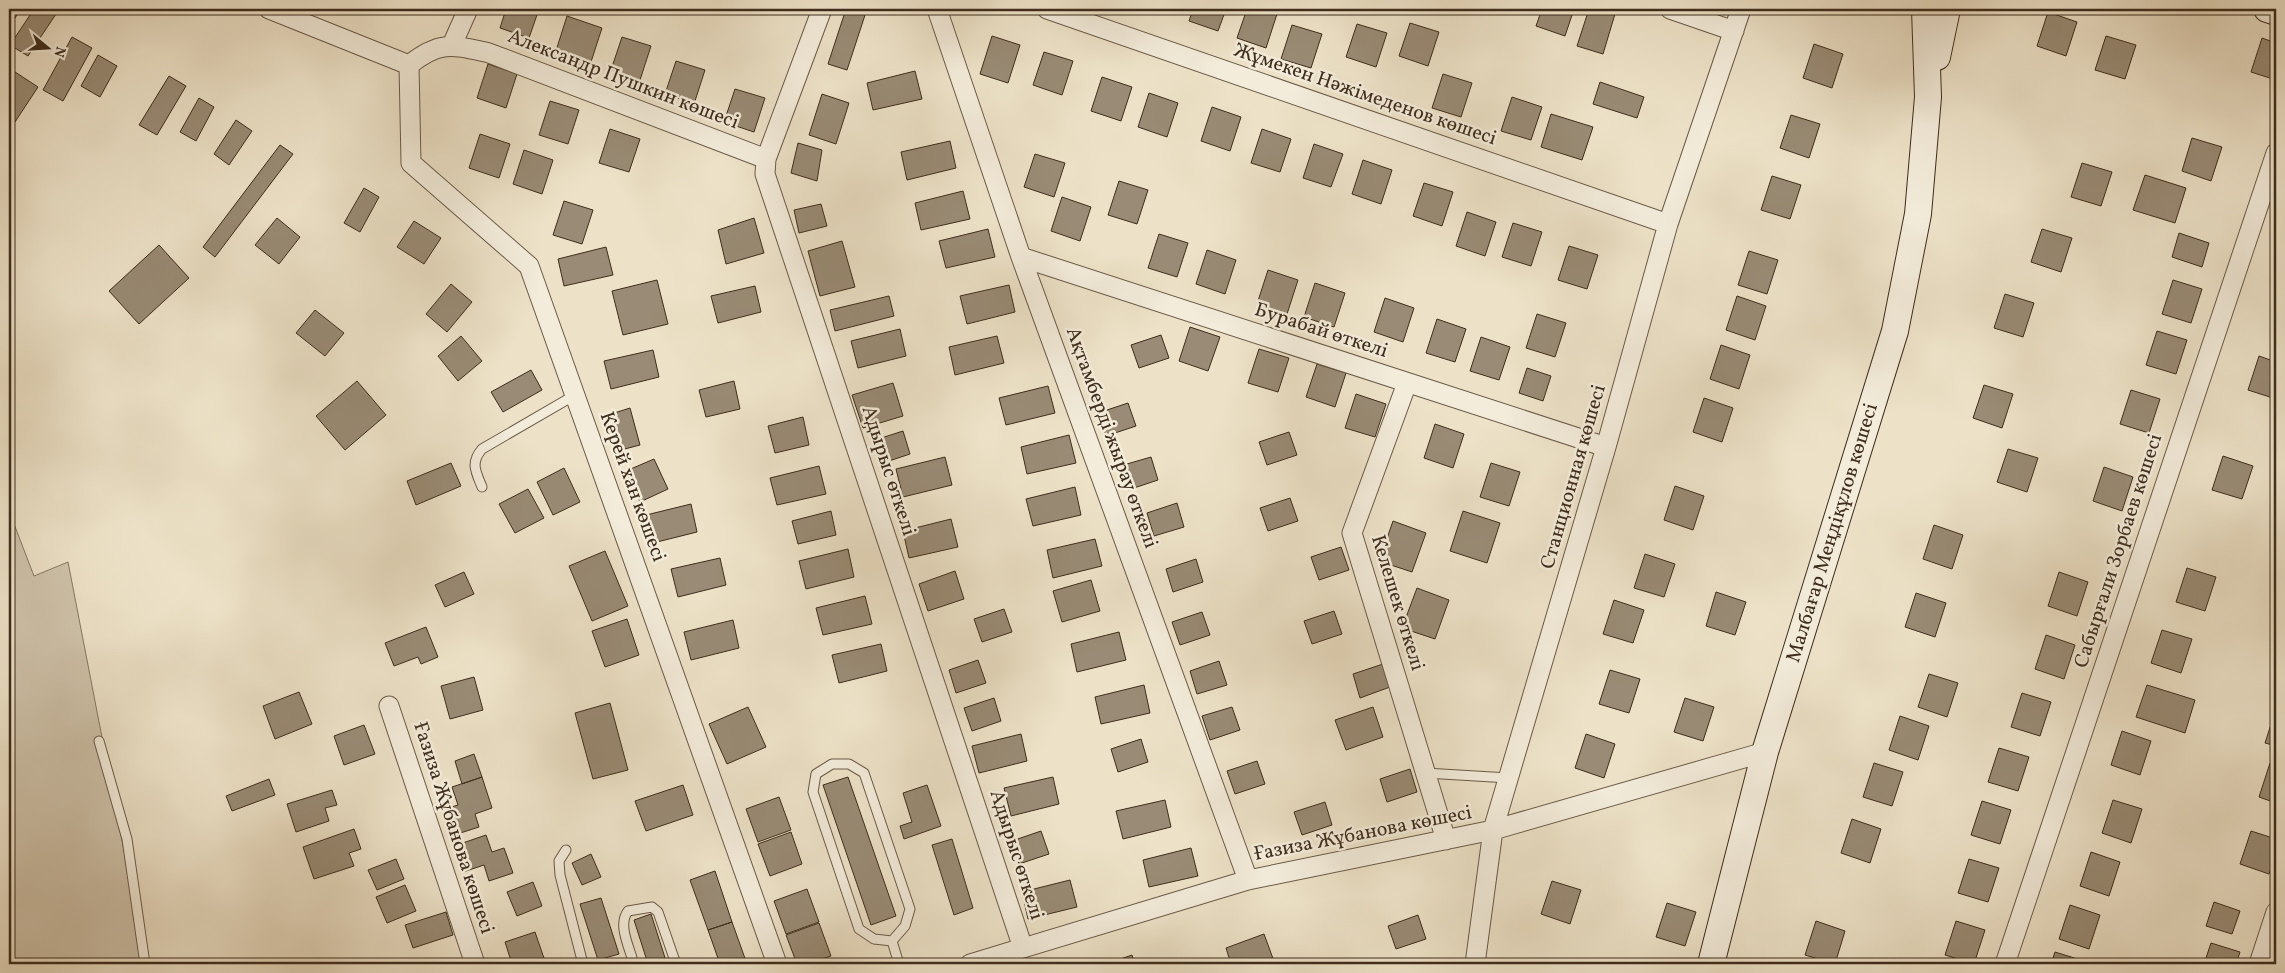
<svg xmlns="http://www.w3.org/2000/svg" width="2285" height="973" font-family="Vollkorn,serif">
  <rect width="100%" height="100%" fill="#ede2c8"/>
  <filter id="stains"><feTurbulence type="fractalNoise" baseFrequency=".004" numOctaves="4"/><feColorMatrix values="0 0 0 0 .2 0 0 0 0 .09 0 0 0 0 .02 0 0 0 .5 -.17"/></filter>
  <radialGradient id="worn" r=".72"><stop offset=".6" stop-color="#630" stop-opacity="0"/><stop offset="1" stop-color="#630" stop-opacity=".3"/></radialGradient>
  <path fill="#cfc3ab" stroke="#867864" d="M9 511 34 576 68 562 146 964H9Z"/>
  <path fill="#998b75" stroke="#3e2d1c" d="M9 9H21L9 27Z
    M34 9H55L58 11 28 56 10 45Z
    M506 9H539L529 38 500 28Z
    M846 9H867L847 70 828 64Z
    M1193 9H1226L1218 31 1189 21Z
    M1247 9H1262L1277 14 1266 48 1237 38Z
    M1542 9H1574L1565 36 1536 26Z
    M1589 9H1598L1615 14 1603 54 1577 46Z
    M2048 12 2077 22 2066 56 2037 46Z
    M567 16 602 28 589 68 554 57Z
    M1410 23 1439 32 1428 66 1399 56Z
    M1357 24 1387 33 1376 67 1346 57Z
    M1292 25 1322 34 1311 68 1281 59Z
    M992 36 1020 45 1008 83 980 74Z
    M2106 36 2136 45 2125 79 2095 70Z
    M72 37 92 48 63 101 43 90Z
    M622 37 651 46 640 80 611 70Z
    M2262 38 2276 43V80L2251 72Z
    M1814 44 1843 54 1832 88 1803 78Z
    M1044 52 1073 61 1062 95 1033 85Z
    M98 55 117 66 100 97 81 86Z
    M676 61 705 70 694 104 665 94Z
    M488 64 517 74 506 108 477 98Z
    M9 68 38 87 13 125 9 122Z
    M915 71 922 99 873 110 867 83Z
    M1443 74 1472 83 1461 117 1432 108Z
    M169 76 186 86 157 135 139 125Z
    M1102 77 1132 87 1121 121 1091 111Z
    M1600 82 1644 97 1637 118 1593 104Z
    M735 89 765 98 754 132 724 122Z
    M1149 93 1178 103 1167 137 1138 127Z
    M822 94 849 103 836 144 809 135Z
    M1512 97 1542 107 1531 140 1501 131Z
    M199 98 214 107 196 141 180 132Z
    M550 101 579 110 568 144 539 135Z
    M1212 107 1241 117 1230 151 1201 141Z
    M1551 114 1593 127 1582 160 1541 147Z
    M1791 115 1820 124 1809 158 1780 148Z
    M236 120 252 131 229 165 214 154Z
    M610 129 640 139 629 172 599 163Z
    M1262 129 1291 139 1280 172 1251 163Z
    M480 134 510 144 499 178 469 168Z
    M2192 138 2222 147 2211 181 2182 171Z
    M950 141 956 168 907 180 901 152Z
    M798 143 822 150 817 181 791 173Z
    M1314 144 1343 154 1331 187 1303 178Z
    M280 145 293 154 215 257 203 247Z
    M524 150 553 160 542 194 513 184Z
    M1035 154 1065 163 1054 197 1024 187Z
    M1363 160 1392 170 1381 204 1352 194Z
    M2082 163 2112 172 2101 206 2071 197Z
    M2145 175 2186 188 2175 223 2133 210Z
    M1772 176 1801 185 1790 219 1761 210Z
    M1119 181 1148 190 1137 224 1108 215Z
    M1424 183 1453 192 1442 226 1413 216Z
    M364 188 379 197 360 232 344 223Z
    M963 191 970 219 921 230 915 203Z
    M1062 197 1091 207 1080 241 1051 231Z
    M564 201 593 210 582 244 553 235Z
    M821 204 827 226 799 233 794 210Z
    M1467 212 1496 222 1485 256 1456 246Z
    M277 218 300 237 279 264 255 245Z
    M754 218 764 253 726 264 718 230Z
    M414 221 441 238 424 264 397 247Z
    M1513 223 1542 232 1531 266 1502 257Z
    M988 229 995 257 946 268 939 241Z
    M2042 229 2072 238 2061 272 2031 262Z
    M2179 233 2209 243 2202 267 2172 257Z
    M1159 234 1188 243 1177 277 1148 268Z
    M842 241 855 287 820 296 808 251Z
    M159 245 189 278 139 324 109 291Z
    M1569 246 1598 255 1587 289 1558 280Z
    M606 247 613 275 564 286 558 259Z
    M1207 250 1236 260 1225 294 1196 284Z
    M1749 251 1778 260 1767 294 1738 285Z
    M1268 270 1298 280 1287 314 1257 304Z
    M657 280 668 324 623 335 612 291Z
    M2173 280 2202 289 2191 323 2162 314Z
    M1315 283 1345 293 1334 327 1304 317Z
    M451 284 472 302 447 332 426 314Z
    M1009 285 1015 312 967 324 960 296Z
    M755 286 761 312 718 323 711 296Z
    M2005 294 2034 303 2023 337 1994 328Z
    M889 296 894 316 835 331 830 310Z
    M1737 296 1766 306 1755 340 1726 330Z
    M1385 298 1414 308 1403 342 1374 332Z
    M315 310 344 333 325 356 296 333Z
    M1537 314 1566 323 1555 357 1526 348Z
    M1437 319 1466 329 1455 362 1426 353Z
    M1190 327 1220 337 1208 371 1179 361Z
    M900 329 906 356 858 368 851 341Z
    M2157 331 2187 340 2176 374 2146 365Z
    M1161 335 1169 358 1139 368 1131 345Z
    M461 336 482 361 458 381 438 356Z
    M997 336 1004 363 955 375 949 347Z
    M1481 337 1510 347 1499 380 1470 371Z
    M1721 345 1750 355 1739 389 1710 379Z
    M1259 349 1289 358 1278 392 1248 383Z
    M653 350 659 377 611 389 604 361Z
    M2259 356 2276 362V399L2248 390Z
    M1317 364 1346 373 1335 407 1306 397Z
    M1527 368 1551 376 1543 401 1519 393Z
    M531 370 542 390 503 412 491 392Z
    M357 381 386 415 345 450 316 416Z
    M734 381 740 409 706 417 699 390Z
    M893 383 903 416 863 428 852 395Z
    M1984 385 2013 394 2002 428 1973 418Z
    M1048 386 1055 413 1006 425 999 398Z
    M2131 390 2160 399 2149 433 2120 424Z
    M1356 394 1386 404 1375 437 1345 428Z
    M1704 398 1733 408 1722 442 1693 432Z
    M1128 403 1136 426 1106 436 1098 413Z
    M630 408 640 445 621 450 611 414Z
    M803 417 809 445 775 453 768 426Z
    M1435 424 1464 434 1453 468 1424 458Z
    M903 431 910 454 880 464 872 441Z
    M1289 432 1297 455 1267 465 1259 442Z
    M1069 435 1076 463 1027 474 1021 447Z
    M2008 449 2038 458 2027 492 1997 482Z
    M2223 456 2253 466 2242 499 2212 490Z
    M945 457 952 485 903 497 896 469Z
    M1151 457 1158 480 1128 490 1120 466Z
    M654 459 668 489 640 502 626 471Z
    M451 463 461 486 416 505 407 481Z
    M1491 463 1520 472 1509 506 1480 497Z
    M819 466 826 494 777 505 770 478Z
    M2104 467 2133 477 2122 511 2093 501Z
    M564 468 580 502 553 515 537 482Z
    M1675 486 1704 496 1693 530 1664 520Z
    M1075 487 1081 515 1033 526 1026 499Z
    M528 489 544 518 515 533 499 504Z
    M1290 498 1298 521 1268 531 1260 508Z
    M1177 503 1184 527 1154 536 1147 513Z
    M691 504 697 532 649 544 642 516Z
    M831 511 836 535 798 544 792 521Z
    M1463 511 1500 523 1487 563 1450 551Z
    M951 519 958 547 909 558 903 531Z
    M1393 521 1426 533 1412 572 1379 561Z
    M1934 525 1963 535 1952 569 1923 559Z
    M1095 539 1102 566 1053 578 1047 550Z
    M1341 547 1349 570 1319 580 1311 557Z
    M848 549 854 577 806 589 799 561Z
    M605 551 628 606 592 621 569 566Z
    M1645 554 1675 564 1664 597 1634 588Z
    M720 558 726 585 678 597 671 569Z
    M1196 559 1203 582 1173 592 1166 569Z
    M2187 568 2216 577 2205 611 2176 602Z
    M955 571 964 599 928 611 919 584Z
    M464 572 474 594 445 607 435 585Z
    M2059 572 2088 582 2077 616 2048 606Z
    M1091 580 1100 611 1062 622 1053 591Z
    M1417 588 1449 600 1435 639 1402 628Z
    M1716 592 1746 602 1735 635 1706 626Z
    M1916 593 1946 603 1935 637 1905 627Z
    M865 596 872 624 823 635 816 608Z
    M1614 600 1644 610 1633 643 1603 634Z
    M1004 609 1012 632 982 642 974 619Z
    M1334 611 1342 634 1312 644 1304 621Z
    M1202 612 1210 635 1180 645 1172 622Z
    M627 619 639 655 605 667 592 631Z
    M733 620 739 648 691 660 684 632Z
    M426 627 438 657 421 664 418 657 394 666 385 643Z
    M2162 630 2192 639 2181 673 2151 663Z
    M1119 632 1126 660 1077 672 1071 644Z
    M2046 635 2075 645 2064 679 2035 669Z
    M881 644 887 671 839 683 832 655Z
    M978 660 986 683 956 693 949 670Z
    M1219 661 1227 685 1197 694 1190 671Z
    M1383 664 1390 687 1360 698 1353 674Z
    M1610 670 1640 679 1629 713 1599 704Z
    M1929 674 1958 683 1947 717 1918 707Z
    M474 677 483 710 450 719 441 686Z
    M1144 685 1150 713 1101 724 1095 697Z
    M2147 685 2195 700 2185 733 2136 717Z
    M299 692 312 724 275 739 263 706Z
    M2022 693 2051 702 2040 736 2011 727Z
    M994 698 1001 721 972 731 964 708Z
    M1685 698 1714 707 1703 741 1674 732Z
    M610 703 628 770 593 779 575 713Z
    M748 707 766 747 727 764 709 724Z
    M1232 707 1240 730 1210 740 1202 716Z
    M1373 707 1383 737 1346 750 1335 720Z
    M2276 709V746L2265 743Z
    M1900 716 1929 726 1918 760 1889 750Z
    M364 725 375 754 344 765 334 736Z
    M2122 731 2151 741 2140 775 2111 765Z
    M1021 734 1027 761 979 773 972 746Z
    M1586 734 1615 744 1604 778 1575 768Z
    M1141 739 1148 762 1118 772 1111 749Z
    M1999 748 2029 757 2018 791 1988 782Z
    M474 754 482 777 462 784 455 761Z
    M1257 761 1265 784 1235 794 1227 771Z
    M1874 763 1903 772 1892 806 1863 797Z
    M2270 763 2276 765V803L2259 797Z
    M1410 769 1417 792 1387 802 1380 779Z
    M482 777 492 808 475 814 479 827 451 836 442 810 458 805 452 787Z
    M848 777 896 916 871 925 823 785Z
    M1053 777 1059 804 1011 816 1004 788Z
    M269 779 275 795 232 811 226 796Z
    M683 785 693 815 646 831 635 801Z
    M927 785 941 826 904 839 900 826 912 822 903 793Z
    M332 790 337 805 325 808 329 821 296 832 287 804Z
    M779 797 791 830 758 842 746 809Z
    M1165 800 1171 827 1123 839 1116 811Z
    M2113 800 2142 809 2131 843 2102 833Z
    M1982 801 2011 810 2000 844 1971 835Z
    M1325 802 1332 825 1302 835 1294 812Z
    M1852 819 1881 829 1870 863 1841 853Z
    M354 829 361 849 349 853 354 866 314 879 303 847Z
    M1041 831 1049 854 1019 864 1012 841Z
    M2251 831 2276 839V853L2269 874 2240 864Z
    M791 832 802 864 770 876 758 844Z
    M486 835 492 852 504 848 513 873 489 881 484 865 463 872 454 846Z
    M952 839 973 908 954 915 932 845Z
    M1191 848 1198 876 1149 887 1143 860Z
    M2091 852 2120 862 2109 896 2080 886Z
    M591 854 601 877 582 885 572 863Z
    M396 859 404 879 377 890 368 870Z
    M1969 859 1999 868 1988 902 1958 893Z
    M715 871 732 922 708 930 690 880Z
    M1070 880 1077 907 1028 919 1022 892Z
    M1552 881 1581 890 1570 924 1541 914Z
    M533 882 542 906 517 916 507 892Z
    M405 885 416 911 387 923 376 897Z
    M807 889 819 922 786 934 774 901Z
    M601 898 619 954 598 960 580 904Z
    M2214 902 2240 911 2232 934 2206 926Z
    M1667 903 1696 912 1685 946 1656 937Z
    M2070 905 2100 915 2089 949 2059 939Z
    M446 912 453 935 413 948 405 925Z
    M651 914 667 964H648L634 920Z
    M1418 915 1426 939 1396 949 1388 926Z
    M1816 921 1845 931 1835 964 1805 955Z
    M1956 921 1985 930 1974 964 1945 955Z
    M732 922 747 964H720L708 930Z
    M819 923 831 956 807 964H797L786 935Z
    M535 932 546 964H512L505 942Z
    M1264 934 1275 964H1231L1226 948Z
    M2211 943 2240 952 2236 964H2204Z
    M2055 952 2084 961 2083 964H2051Z
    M1132 955 1135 964H1106Z"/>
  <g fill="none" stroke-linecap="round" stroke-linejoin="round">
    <defs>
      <path id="service" d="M482 487C476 472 470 463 482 449L575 395
        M99 741 127 839 145 964
        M832 764H849L864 773 910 909 905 926 892 941 874 939 859 929 813 792 816 774Z
        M1425 773 1509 778
        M566 850 559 861 560 875 583 964
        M892 941 899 964
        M632 958C628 944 618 924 628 911L652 907 658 912 676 964"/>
      <path id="minor" d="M269 9 409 65C440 40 453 45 489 53L766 159
        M822 9 766 159 765 174 1023 948
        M937 9 1021 257 1248 880
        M1047 9 1668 224
        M1670 9 1734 31
        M452 45 468 9
        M409 65 411 163 529 266 777 964
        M1021 257 1606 447
        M1407 383 1352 533 1446 840
        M389 706 475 964
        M970 964 1248 880 1493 830 1765 752
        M1475 964 1493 830 1606 447 1668 224 1741 9
        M2005 964 2276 153
        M2259 964 2276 912"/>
      <path id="secondary" d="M2267 9 2276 12
        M1937 57 1947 9
        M1711 964 1765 752 1895 331 1918 214 1928 97 1925 9"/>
    </defs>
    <use href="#service" stroke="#6a5a47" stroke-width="11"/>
    <use href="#minor" stroke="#6a5a47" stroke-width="21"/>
    <use href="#secondary" stroke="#3e2d1c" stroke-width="28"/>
    <use href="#service" stroke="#f3ecdb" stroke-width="9"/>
    <use href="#minor" stroke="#f3ecdb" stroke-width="19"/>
    <use href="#secondary" stroke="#f3ecdb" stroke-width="26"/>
  </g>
  <g text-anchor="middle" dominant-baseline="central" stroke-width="5" stroke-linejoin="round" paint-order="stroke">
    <g font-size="20" fill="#3e2d1c" stroke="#f3ecdb">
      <text transform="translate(623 80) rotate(21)">Александр Пушкин көшесі</text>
      <text transform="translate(1365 95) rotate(19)">Жұмекен Нәжімеденов көшесі</text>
      <text transform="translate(1321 331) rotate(18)">Бурабай өткелі</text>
      <text transform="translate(1111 438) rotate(70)">Ақтамберді жырау өткелі</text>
      <text transform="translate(888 471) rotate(72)">Адырыс өткелі</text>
      <text transform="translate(1574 477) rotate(-74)">Станционная көшесі</text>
      <text transform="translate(632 487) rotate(70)">Керей хан көшесі</text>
      <text transform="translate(1833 533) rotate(-73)">Малбағар Меңдіқұлов көшесі</text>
      <text transform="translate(2119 551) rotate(-72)">Сабырғали Зорбаев көшесі</text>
      <text transform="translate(1397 603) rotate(73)">Келешек өткелі</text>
      <text transform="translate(453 828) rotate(72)">Ғазиза Жұбанова көшесі</text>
      <text transform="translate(1363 834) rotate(-11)">Ғазиза Жұбанова көшесі</text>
      <text transform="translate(1016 855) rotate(72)">Адырыс өткелі</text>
    </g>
  </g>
  <rect width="2285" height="973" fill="none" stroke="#ede2c8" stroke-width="30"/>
  <rect x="10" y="10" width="2265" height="953" fill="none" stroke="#3e2d1c" stroke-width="2.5"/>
  <rect x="15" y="15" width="2255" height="943" fill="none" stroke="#3e2d1c"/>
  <g transform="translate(48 48) rotate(108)" stroke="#f3ecdb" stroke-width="4" paint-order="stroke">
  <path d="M0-4L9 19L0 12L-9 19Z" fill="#3e2d1c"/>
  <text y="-8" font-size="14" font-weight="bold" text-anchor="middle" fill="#3e2d1c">N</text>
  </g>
  <rect width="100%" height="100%" filter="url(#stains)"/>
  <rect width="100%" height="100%" fill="url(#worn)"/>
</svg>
